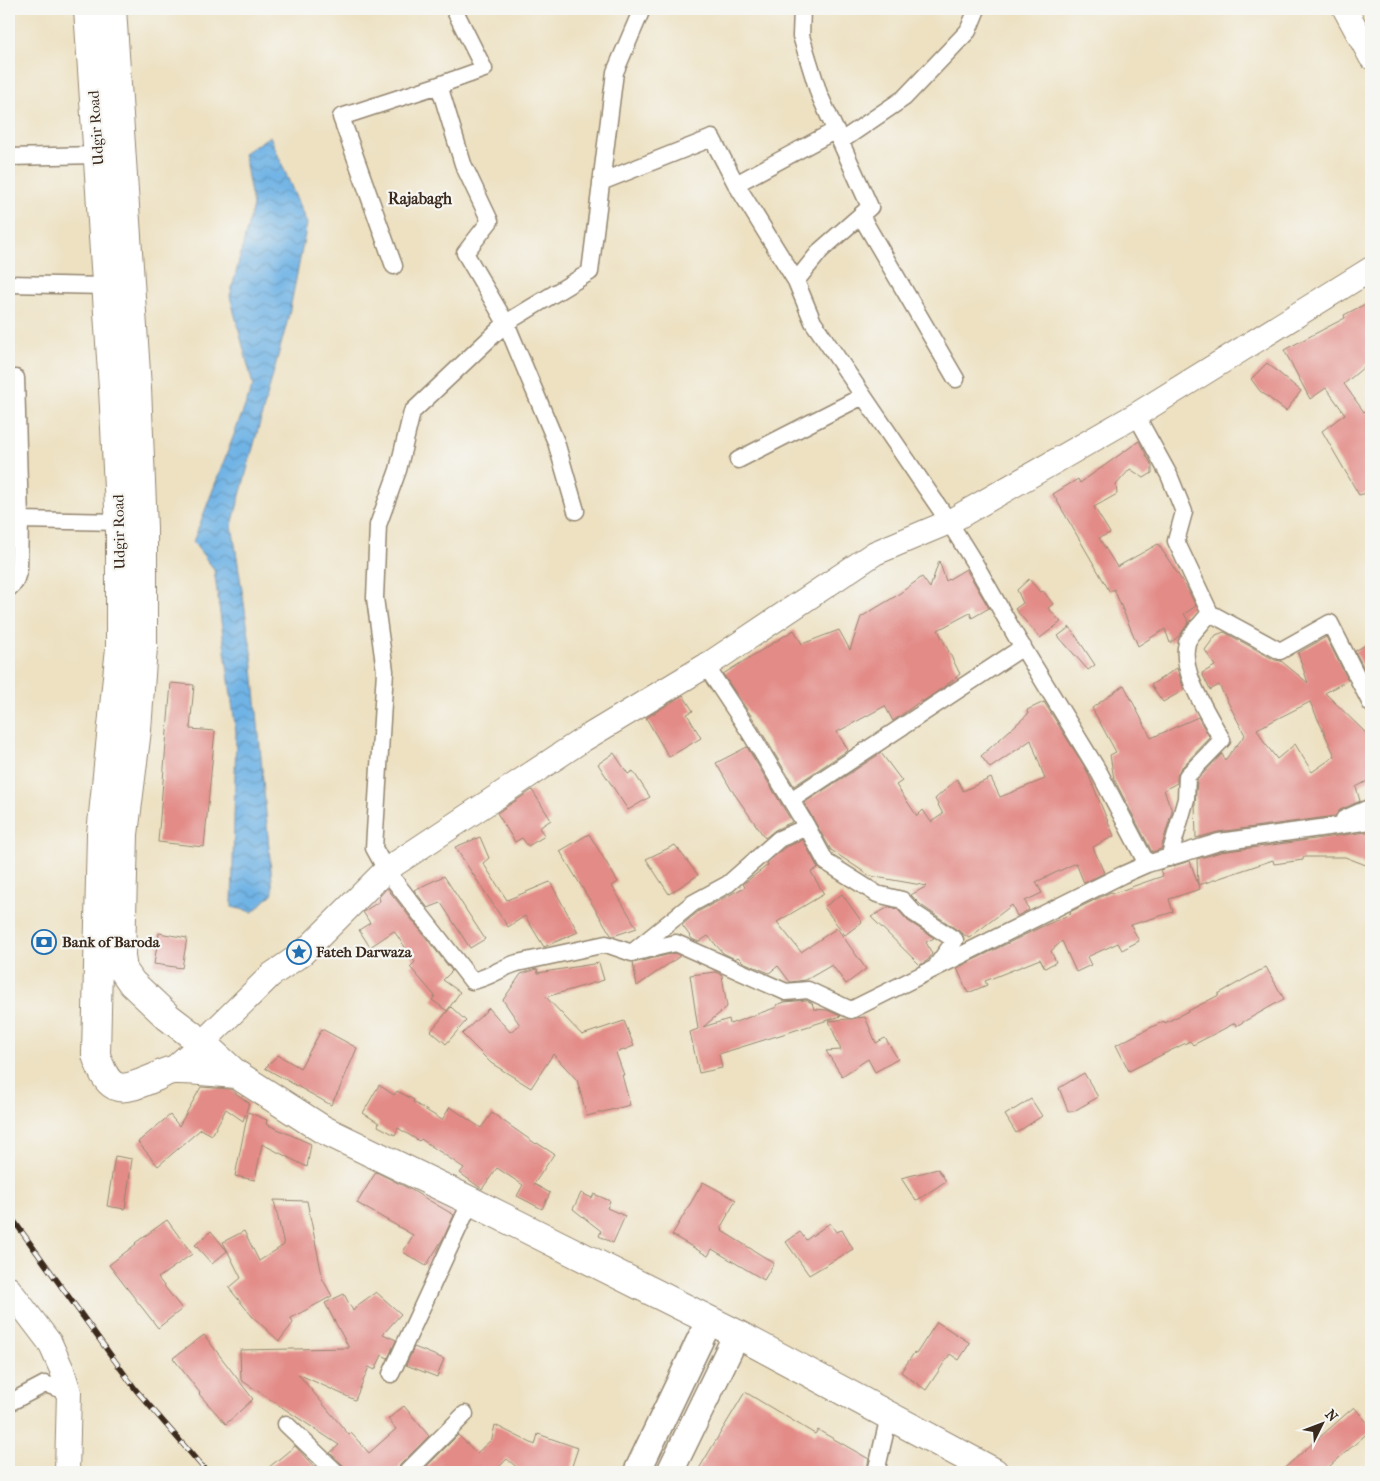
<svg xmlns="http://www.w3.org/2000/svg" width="1380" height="1481" font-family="'IM FELL French Canon',serif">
  <defs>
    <pattern id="water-waves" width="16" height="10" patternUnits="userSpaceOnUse" patternTransform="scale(1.25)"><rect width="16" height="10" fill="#70b3e5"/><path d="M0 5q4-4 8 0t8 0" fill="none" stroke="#5d92b9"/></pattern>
  </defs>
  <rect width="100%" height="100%" fill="#f6f6f2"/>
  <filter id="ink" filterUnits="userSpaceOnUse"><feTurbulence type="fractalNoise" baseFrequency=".02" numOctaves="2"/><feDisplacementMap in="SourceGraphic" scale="10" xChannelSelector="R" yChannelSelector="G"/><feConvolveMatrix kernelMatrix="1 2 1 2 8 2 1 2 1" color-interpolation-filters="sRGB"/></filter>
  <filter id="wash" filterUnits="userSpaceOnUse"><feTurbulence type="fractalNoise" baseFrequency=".0096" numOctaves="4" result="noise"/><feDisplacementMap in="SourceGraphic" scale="20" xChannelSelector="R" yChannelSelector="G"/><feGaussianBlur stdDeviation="1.12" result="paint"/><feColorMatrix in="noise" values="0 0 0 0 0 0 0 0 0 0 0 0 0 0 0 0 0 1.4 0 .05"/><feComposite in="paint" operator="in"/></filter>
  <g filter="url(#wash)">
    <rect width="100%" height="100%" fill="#ede1c2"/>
    <path fill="url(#water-waves)" stroke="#566e82" d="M270 136 307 224 288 319 232 525 252 656 273 893 253 912 232 907 236 732 214 569 193 542 253 385 230 296 253 206 244 153Z"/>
    <g id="blocks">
      <path fill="#e38b87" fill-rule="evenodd" d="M1371 301V361L1344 384 1364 412 1371 405V492L1359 495 1322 431 1345 414 1326 388 1310 399 1284 350 1345 318 1344 315Z
        M1267 363 1301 391 1286 411 1260 391 1251 379Z
        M1139 441 1152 466V473L1144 478 1130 469 1116 485 1117 494 1094 507 1110 533 1099 538 1117 567 1158 544 1187 588 1196 606 1184 614 1189 622 1179 636 1170 643 1165 629 1138 646 1114 589 1110 592 1053 494 1078 479 1080 483Z
        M939 561 946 581 966 569 989 608 972 618 970 613 938 630 960 674 948 684 922 702V700L893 721 885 706 837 732 848 750 794 786 758 726 723 674 794 630 802 644 839 630 850 650 861 617 896 596 922 577 930 588Z
        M1029 579 1040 592 1043 591 1053 604 1048 608 1061 622 1040 638 1015 609 1023 603 1017 590Z
        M1070 627 1095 665 1088 670 1058 636Z
        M1224 632 1275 660 1281 661 1308 683 1298 653 1326 637 1348 680 1325 693 1371 738V779L1356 787 1360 801 1340 810 1335 816 1218 832 1196 838 1195 804 1197 780 1222 754 1225 760 1245 735 1219 685 1210 690 1202 673 1215 666 1205 650 1216 635ZM1310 702 1335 756 1312 772 1295 744 1277 759 1264 742 1257 729Z
        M1371 642V666L1365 670 1355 651Z
        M1177 668 1184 690 1163 702 1151 685Z
        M171 683 194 685 190 729 215 731 204 847 158 842Z
        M1124 685 1151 738 1198 717 1210 738 1180 769 1177 776V783L1164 790 1172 811 1161 849 1152 852 1114 779 1110 755 1116 752 1092 708Z
        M683 695 693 711 687 714 701 738 669 757 646 718Z
        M1044 702 1086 769 1114 836 1093 847 1104 873 1084 883 1076 863 1036 882 1042 893 1025 901 1029 910 1017 916 1012 905 969 938 921 905 911 895 927 886 870 876 831 850 804 803 881 753 902 781 896 785 917 816 923 810 931 822 943 814 935 799 957 779 963 791 991 778 1000 797 1045 779 1031 740 990 768 981 756 1028 714 1027 710Z
        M747 747 792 822 775 830 765 838 731 789 716 763Z
        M614 753 628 774 633 771 650 797 628 810 598 764Z
        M532 790 551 820 539 828 545 836 528 846 522 838 515 842 497 813Z
        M1366 832H1371V867L1345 857H1303V860L1274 864 1273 860 1199 885 1200 889 1169 899 1173 912 1131 925 1139 941 1122 950 1118 943 1087 957 1091 965 1076 972 1062 941 1051 951 1056 962 1045 968 1040 959 985 981 987 985 968 993 957 968 1039 928 1071 914 1070 912 1111 892 1114 893 1163 876 1160 870 1190 861 1198 885 1197 859 1221 852Z
        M589 834 618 882 612 886 637 928 613 936 611 935 560 851Z
        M480 837 489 858 483 863 507 900 550 882 578 932 544 947 525 916 508 927 455 847Z
        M803 840 818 868 811 872 824 894 777 922 801 952 837 928 866 969 846 984 832 965 806 980 790 982 778 966 769 973 743 962 738 957 735 959 723 953 708 936 699 942 692 939 682 925 699 911 745 887 743 884 768 865 767 863 784 848Z
        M675 845 698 875 669 894 646 859Z
        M444 876 485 939 470 948 441 903 428 908 414 890Z
        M387 888 452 971 443 980 460 992 447 1011 432 1000 435 996 410 967 415 962 394 931 370 947 359 930 370 923 363 912 380 901 379 897Z
        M842 894 862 922 845 935 824 907Z
        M889 907 897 909 908 921 934 938 926 942 932 954 928 960 920 965 871 917Z
        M159 933 187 938 182 968 154 964Z
        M675 953 680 956 637 986 633 963Z
        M599 963 604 980 546 997 582 1035 624 1021 634 1046 616 1053 624 1075H622L630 1105 587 1116 577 1080 553 1054 531 1088 491 1063 462 1034 489 1008 510 1032 520 1025 503 1000 521 974 537 969 538 973Z
        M1266 967 1284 999 1236 1026 1235 1023 1193 1045 1190 1041 1129 1071 1116 1045 1164 1021 1165 1023 1219 995 1218 994Z
        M716 972 722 975 727 1007 703 1027 729 1019 730 1024 777 1007 776 1005 785 1002 806 1000 812 1003 814 1009 827 1010 841 1016 719 1054 722 1068 699 1073 690 1032 698 1029 690 975Z
        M451 1007 466 1021 446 1044 431 1031Z
        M865 1017 876 1043 885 1038 898 1059 875 1072 868 1059 842 1076 826 1051 841 1050 829 1021Z
        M322 1029 357 1048 339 1090 331 1105 265 1068 278 1055 300 1068Z
        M1084 1073 1098 1097 1074 1111H1068L1059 1088Z
        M379 1085 394 1095 397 1091 414 1100 413 1102 442 1120 450 1107 481 1128 492 1113 536 1144 537 1143 554 1154 534 1184 550 1193 542 1209 517 1196 523 1185 497 1168 482 1189 460 1173 464 1168 421 1139 419 1141 398 1128 395 1135 378 1126 379 1123 363 1113Z
        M201 1087 230 1089 249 1103 243 1121 226 1109 212 1135 201 1129 158 1166 138 1142 170 1115 179 1126Z
        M1031 1099 1042 1116 1016 1133 1005 1115Z
        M248 1112 267 1120 266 1124 311 1144 307 1167 262 1144 255 1180 235 1176Z
        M115 1156 132 1159 125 1209 107 1206Z
        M938 1169 946 1181 916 1201 901 1178Z
        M376 1172 408 1188 454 1215 444 1237 426 1266 403 1252 413 1235 357 1203Z
        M703 1182 736 1200 721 1227 723 1228 722 1231 774 1263 764 1280 712 1249 708 1256 672 1235Z
        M581 1193 592 1198 594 1194 610 1201 607 1208 625 1216 613 1243 599 1236 601 1231 573 1209Z
        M274 1200 307 1201 323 1280 332 1296 291 1318 293 1323 279 1341 252 1316 229 1288 241 1278 223 1242 244 1231 259 1261 284 1245Z
        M167 1220 192 1254 158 1278 182 1309 158 1328 109 1265 136 1244 135 1243Z
        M830 1223 836 1232 842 1230 853 1249 809 1275 786 1242 800 1232 806 1240Z
        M211 1231 227 1251 212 1264 195 1245Z
        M376 1292 401 1314 383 1334 396 1340 388 1358 382 1355 375 1370 369 1367 355 1400 298 1374 349 1435 351 1433 369 1453 396 1429 388 1419 404 1406 429 1436 400 1465 397 1472H346L343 1465 330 1453 339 1445 241 1380 240 1350 349 1348 325 1303 344 1294 353 1311 358 1305Z
        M937 1322 970 1343 959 1360 950 1354 926 1390 901 1372 914 1353 916 1354Z
        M204 1335 253 1399 226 1424 199 1394 200 1393 173 1358Z
        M414 1347 444 1359 437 1377 406 1365Z
        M745 1392 815 1434 818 1430 869 1459 866 1472H697Z
        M1354 1407 1371 1427V1430L1323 1472H1280Z
        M495 1425 535 1445 538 1434 578 1448 570 1472H522L507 1459 494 1472H421L458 1435 477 1453 492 1439Z
        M295 1446 319 1472H263Z"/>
    </g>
  </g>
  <g filter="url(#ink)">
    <use href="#blocks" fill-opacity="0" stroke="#948670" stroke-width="1"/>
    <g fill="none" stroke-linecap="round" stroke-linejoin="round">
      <defs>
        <path id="street" d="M454 9 484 69 439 85 463 164 490 221 465 253 506 323 556 442 576 511
          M642 9 615 72 590 272 506 323 412 412 398 470 378 525 375 598 385 671 374 848 386 870 472 981C490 978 500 968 517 963L606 944 632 953 676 943 786 992 808 990 851 1010 1122 875 1147 864 1219 842 1371 821
          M802 9 801 36 819 94 870 207 821 250 796 281 813 322 949 522 975 564 1017 638 1100 774 1147 864
          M841 141 904 98 968 31 977 9
          M9 157 97 155
          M601 182 712 138 736 184 836 130
          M736 184 796 281
          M861 216 956 379
          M394 266 341 117 439 85
          M9 284 106 286
          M1136 415 1169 475 1184 512 1176 541 1210 613C1205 620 1189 635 1187 643 1179 672 1209 715 1222 740L1187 776 1186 799 1169 858
          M738 460 863 396
          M20 520 119 522
          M9 588 15 582 19 569 20 520 16 378
          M1210 613 1280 651 1330 623 1371 704
          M706 666 749 731 807 827 826 862 877 894 902 900 914 913 955 940 937 965
          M791 800 1023 647
          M1344 819 1371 807
          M634 951 693 903 728 884 779 839 807 827
          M391 1374 471 1201
          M9 1403 45 1384 69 1392
          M286 1424 336 1472
          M407 1472 465 1414
          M876 1472 889 1416"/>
        <path id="secondary" d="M1345 9 1371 57
          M172 1070 202 1043 271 975 303 953 386 870 584 739 712 662 875 553 949 522 1136 415 1371 269
          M9 1289 50 1343 62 1370 69 1392 67 1472"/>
        <path id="primary" d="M637 1472 709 1321
          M670 1472 737 1334"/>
        <path id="highway" d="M88 9 113 388 120 528V648L101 834 96 1055C110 1096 121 1092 156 1077 162 1074 168 1070 174 1070 194 1069 216 1073 236 1074
          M112 9 137 388 143 528V647L137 730 124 834 121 956 123 970 132 983 168 1017 202 1043 236 1074 322 1129 471 1201 737 1334 994 1472"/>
      </defs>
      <use href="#street" stroke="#948670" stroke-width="19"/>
      <use href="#secondary" stroke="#948670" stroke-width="26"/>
      <use href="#primary" stroke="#948670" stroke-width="29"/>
      <use href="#highway" stroke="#948670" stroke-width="30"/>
      <use href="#street" stroke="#fff" stroke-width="16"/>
      <use href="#secondary" stroke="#fff" stroke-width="24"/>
      <use href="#primary" stroke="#fff" stroke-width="26"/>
      <use href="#highway" stroke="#fff" stroke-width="28"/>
      <defs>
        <path id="rail" d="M9 1214 136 1390 207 1472"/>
      </defs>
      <use href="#rail" stroke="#3b2a1e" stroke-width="5.5"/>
      <use href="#rail" stroke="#f6f6f2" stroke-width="4" stroke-dasharray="11" stroke-linecap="butt"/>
    </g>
  </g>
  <defs>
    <symbol id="bank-ring" viewBox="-11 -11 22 22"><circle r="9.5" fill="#f6f6f2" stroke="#1f6fb2" stroke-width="1.5"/><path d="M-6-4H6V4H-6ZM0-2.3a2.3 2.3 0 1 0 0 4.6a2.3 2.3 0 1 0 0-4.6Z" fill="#1f6fb2"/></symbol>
    <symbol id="sight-ring" viewBox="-11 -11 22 22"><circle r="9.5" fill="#f6f6f2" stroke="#1f6fb2" stroke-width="1.5"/><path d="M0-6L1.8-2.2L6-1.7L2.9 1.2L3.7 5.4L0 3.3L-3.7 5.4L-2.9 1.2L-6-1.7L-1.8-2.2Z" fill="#1f6fb2"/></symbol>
  </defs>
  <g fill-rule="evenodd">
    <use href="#bank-ring" x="30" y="928" width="28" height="28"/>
    <use href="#sight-ring" x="285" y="938" width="28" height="28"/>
  </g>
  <g text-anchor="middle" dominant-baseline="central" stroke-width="4.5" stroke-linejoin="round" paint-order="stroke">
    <g font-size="15" fill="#3b2a1e" stroke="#f6f6f2">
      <text transform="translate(96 128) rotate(-94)">Udgir Road</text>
      <text transform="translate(119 532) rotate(-91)">Udgir Road</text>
    </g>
    <g font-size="15" font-weight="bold" fill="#3b2a1e" stroke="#f6f6f2" text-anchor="start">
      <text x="62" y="942">Bank of Baroda</text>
      <text x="316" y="952">Fateh Darwaza</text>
    </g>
    <g font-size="16" font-weight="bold" fill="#3b2a1e" stroke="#f6f6f2">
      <text x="420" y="198">Rajabagh</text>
    </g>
  </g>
  <rect width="1380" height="1481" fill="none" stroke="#f6f6f2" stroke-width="30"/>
  <g transform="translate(1322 1424) rotate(48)" stroke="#f6f6f2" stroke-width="4" paint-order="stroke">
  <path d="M0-4L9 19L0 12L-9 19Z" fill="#3b2a1e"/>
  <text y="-8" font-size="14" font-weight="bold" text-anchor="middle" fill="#3b2a1e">N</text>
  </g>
</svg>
